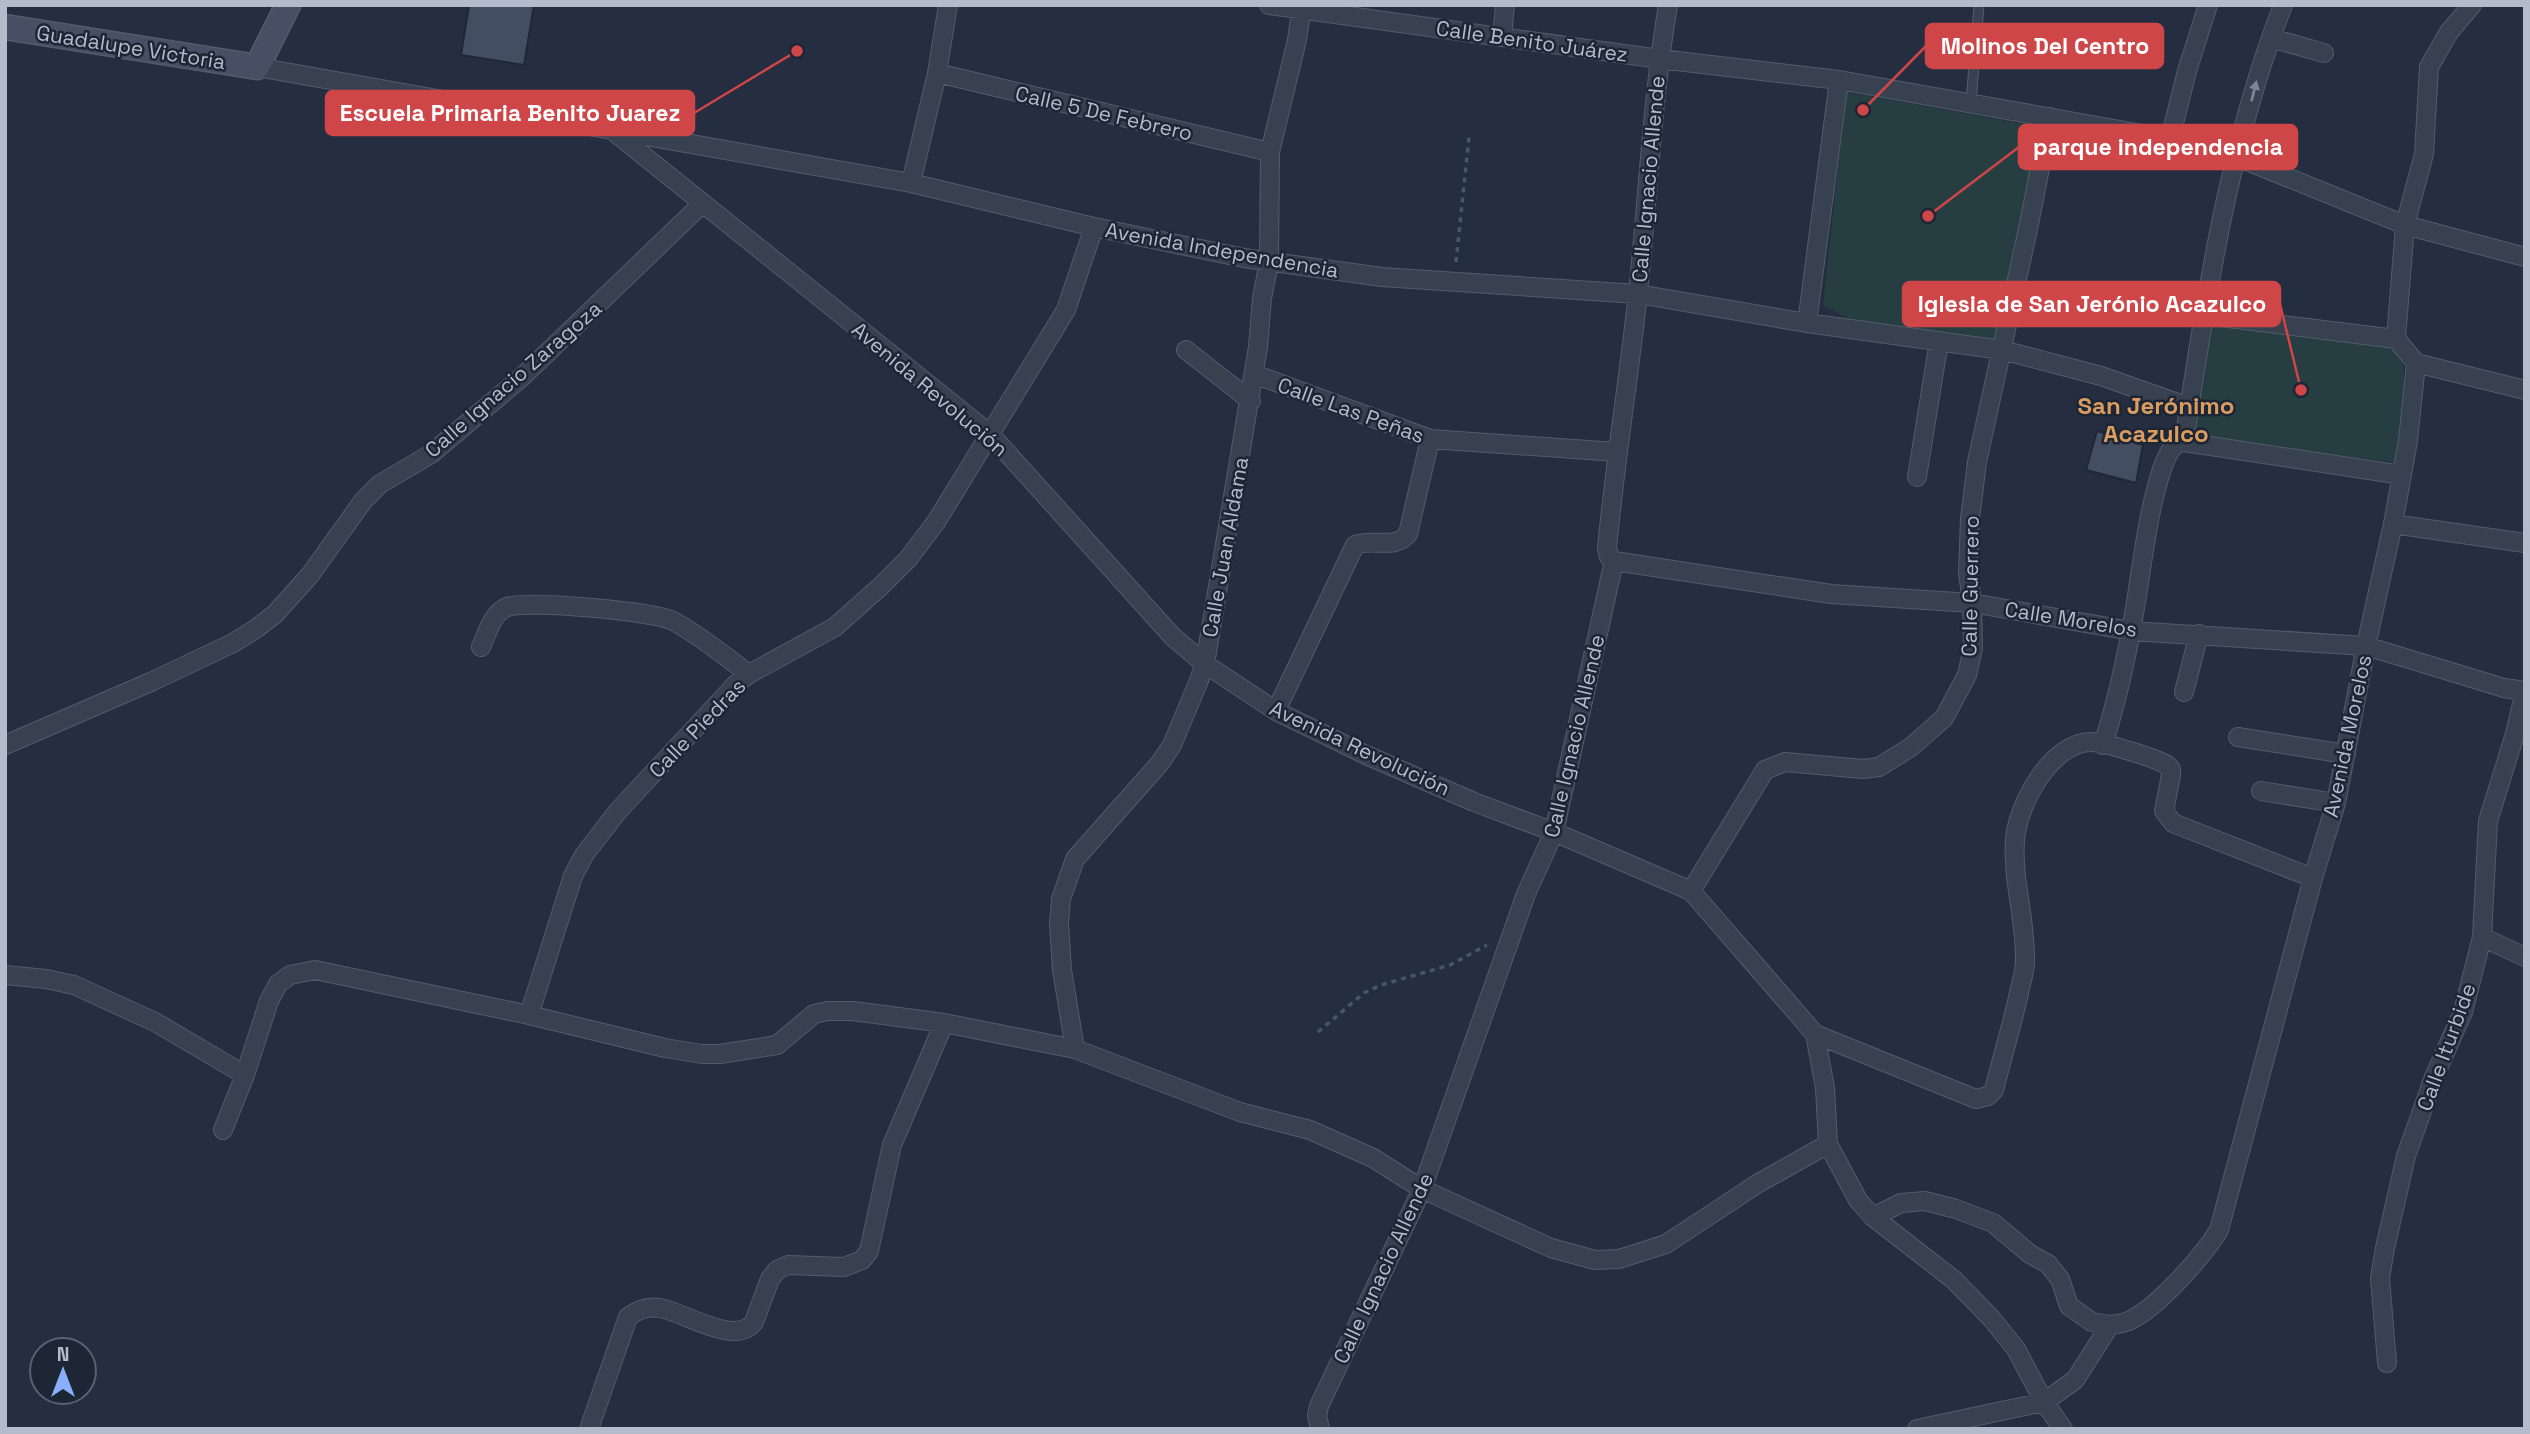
<svg xmlns="http://www.w3.org/2000/svg" width="2530" height="1434" font-family="'Space Grotesk',sans-serif">
  <rect width="100%" height="100%" fill="#242e40"/>
  <path fill="#263d41" d="M1846 92 2039 127 2000 344 1859 324 1823 305Z
    M2205 319 2392 346 2404 367 2405 436 2402 463 2192 438Z"/>
  <path fill="#434e62" stroke="#1f2837" stroke-width="2" d="M469 5H534L524 65 461 55Z
    M2097 431 2143 445 2136 483 2086 470Z"/>
  <g fill="none" stroke-linecap="round" stroke-linejoin="round">
    <defs>
      <path id="lane" d="M1971 102 1979 5"/>
      <path id="street" d="M1269 5 1660 59 1839 80 2170 139 2237 157 2405 225 2525 257
        M1502 37 1505 5
        M2271 38 2324 53
        M257 67 911 183 1094 227 1244 258 1382 277 1638 294 1807 323 2002 350 2101 376 2189 407
        M937 73 1270 152
        M613 131 990 434 1173 637 1205 664 1276 711 1366 755 1474 802 1554 832 1691 891 1815 1034 1976 1099 1988 1096 1994 1090C2002 1058 2012 1025 2019 993 2021 982 2025 972 2025 961 2026 920 2012 880 2015 840 2017 806 2051 742 2091 742 2104 742 2155 758 2167 765L2171 769V775L2164 811 2173 823 2313 878
        M2170 139 2187 71 2208 5
        M911 183 937 73 948 5
        M2204 315 2396 339
        M1807 323 1839 80
        M1186 350 1251 401
        M2416 363 2525 390
        M1254 374 1430 439 1617 452
        M2184 442 2402 475
        M1917 477 1939 341
        M2393 524 2525 543
        M1614 561 1831 594 1972 603 2131 631 2366 646 2504 688 2525 691 2515 734 2488 821 2482 937 2463 1012 2434 1077 2406 1156 2385 1248 2380 1278 2387 1363
        M1614 561 1609 557 1607 548C1615 462 1629 378 1638 292 1648 197 1652 100 1668 5
        M481 647C487 634 492 613 507 607 526 600 654 611 673 621 700 635 724 656 749 674
        M2184 692 2199 634
        M1276 711 1355 545C1373 538 1395 550 1408 534L1430 439
        M2238 737 2346 754
        M5 745 153 681 233 643 257 628 275 614 310 575 363 501 380 484 431 454 523 376 703 203
        M2103 745C2118 698 2128 651 2136 602 2143 558 2148 512 2162 469 2166 458 2171 443 2184 442 2206 295 2229 144 2283 5
        M2261 791 2336 803
        M1691 891 1765 770 1785 762 1863 769 1879 767 1911 747 1944 718 1967 675 1973 648 1972 603 1968 572 1970 519 1977 462 2028 229 2050 117
        M2482 937 2525 957
        M5 975 46 979 74 985 155 1022 245 1075
        M529 1015 573 876 584 855 618 811 736 684 749 674 835 627 881 586 908 559 936 522 1066 310 1094 227
        M1815 1034 1825 1088 1828 1144 1858 1200 1873 1217 1954 1280 1991 1318 2016 1349 2044 1402 2063 1429
        M1075 1049 1062 970 1059 923 1061 899 1075 859 1160 763 1172 745 1198 683 1205 664 1258 347 1262 298 1269 262 1270 152 1297 40 1302 5
        M223 1130 245 1075 269 1001 278 984 290 975 315 970 529 1015 665 1048 702 1054H720L777 1045 814 1014 828 1011H853L944 1023 1075 1049 1240 1112 1310 1130 1373 1158 1422 1189 1551 1248 1595 1260 1619 1259 1666 1244 1757 1184 1828 1144
        M1873 1217 1901 1203 1925 1201 1956 1209 1993 1223 2030 1254 2048 1264 2060 1279 2069 1306 2092 1322 2110 1325
        M589 1429 628 1317C637 1310 648 1306 660 1308 684 1312 736 1347 754 1322L770 1279 777 1270 788 1265 844 1267 862 1260 869 1251 892 1145 944 1023
        M1320 1429 1317 1416 1319 1406 1422 1189 1526 894 1554 832 1614 561
        M1917 1429 2044 1402 2075 1380 2110 1325C2115 1324 2121 1324 2126 1322 2154 1312 2203 1256 2219 1230L2313 878 2336 803 2366 646 2393 524 2408 441 2416 363 2396 339 2405 225 2424 154 2429 67 2449 32 2472 5"/>
      <path id="secondary" d="M5 27 257 67 288 5"/>
    </defs>
    <use href="#lane" stroke="#535c6b" stroke-width="11"/>
    <use href="#street" stroke="#535c6b" stroke-width="20"/>
    <use href="#secondary" stroke="#535c6b" stroke-width="27"/>
    <path stroke="#445a5e" stroke-width="3.5" stroke-dasharray="5 5" stroke-linecap="butt" d="M1456 262 1469 137
      M1318 1032 1364 993 1381 985 1450 965 1487 945"/>
    <use href="#lane" stroke="#384150" stroke-width="9"/>
    <use href="#street" stroke="#384150" stroke-width="18"/>
    <use href="#secondary" stroke="#464f63" stroke-width="24"/>
  </g>
  <defs><path id="oneway-solid" d="M-6-.8H1V-3.2L6.5 0L1 3.2V.8H-6Z" transform="scale(1.75)"/></defs>
  <use fill="#7c8594" href="#oneway-solid" transform="translate(2254 91) rotate(-76)"/>
  <g text-anchor="middle" dominant-baseline="central" stroke-width="5" stroke-linejoin="round" paint-order="stroke">
    <g font-size="21" fill="#b4bccb" stroke="#1d2635">
      <text transform="translate(1532 41) rotate(8)">Calle Benito Juárez</text>
      <text transform="translate(131 47) rotate(9)">Guadalupe Victoria</text>
      <text transform="translate(1104 113) rotate(13)">Calle 5 De Febrero</text>
      <text transform="translate(1648 179) rotate(-85)">Calle Ignacio Allende</text>
      <text transform="translate(1222 250) rotate(10)">Avenida Independencia</text>
      <text transform="translate(513 379) rotate(-41)">Calle Ignacio Zaragoza</text>
      <text transform="translate(930 389) rotate(40)">Avenida Revolución</text>
      <text transform="translate(1351 410) rotate(20)">Calle Las Peñas</text>
      <text transform="translate(1225 547) rotate(-80)">Calle Juan Aldama</text>
      <text transform="translate(1970 586) rotate(-89)">Calle Guerrero</text>
      <text transform="translate(2071 619) rotate(9)">Calle Morelos</text>
      <text transform="translate(697 728) rotate(-46)">Calle Piedras</text>
      <text transform="translate(1574 736) rotate(-77)">Calle Ignacio Allende</text>
      <text transform="translate(2347 736) rotate(-78)">Avenida Morelos</text>
      <text transform="translate(1360 748) rotate(25)">Avenida Revolución</text>
      <text transform="translate(2446 1047) rotate(-70)">Calle Iturbide</text>
      <text transform="translate(1383 1268) rotate(-65)">Calle Ignacio Allende</text>
    </g>
    <g font-size="24" font-weight="bold" fill="#da9c60" stroke="#1d2635">
      <text x="2156" y="405">San Jerónimo<tspan x="2156" dy="28">Acazulco</tspan></text>
    </g>
  </g>
  <path fill="none" stroke="#cf4649" stroke-width="2.5" d="M1863 110L1926 46M797 51L694 113M1928 216L2019 147M2301 390L2280 304"/>
  <g fill="#cf4649" stroke="#1d2635" stroke-width="2.5">
    <circle cx="1863" cy="110" r="7"/>
    <circle cx="797" cy="51" r="7"/>
    <circle cx="1928" cy="216" r="7"/>
    <circle cx="2301" cy="390" r="7"/>
  </g>
  <g fill="#cf4649" stroke="#cf4649" stroke-width="2.5">
    <rect x="1926" y="24" width="237" height="44" rx="7"/>
    <rect x="326" y="91" width="368" height="44" rx="7"/>
    <rect x="2019" y="125" width="278" height="44" rx="7"/>
    <rect x="1903" y="282" width="377" height="44" rx="7"/>
  </g>
  <g font-size="23" text-anchor="middle" font-weight="bold" fill="#fff">
    <text x="2045" y="54">Molinos Del Centro</text>
    <text x="510" y="121">Escuela Primaria Benito Juarez</text>
    <text x="2158" y="155">parque independencia</text>
    <text x="2092" y="312">Iglesia de San Jerónio Acazulco</text>
  </g>
  <rect width="2530" height="1434" fill="none" stroke="#b4bccb" stroke-width="14"/>
  <g transform="translate(63 1371)"><circle r="33" fill="#1d2635" stroke="#596271" stroke-width="2"/>
  <path d="M0-5L12 26L0 18L-12 26Z" fill="#88aefc"/>
  <text y="-10" font-size="19" font-weight="bold" text-anchor="middle" fill="#b4bccb">N</text>
  </g>
</svg>
